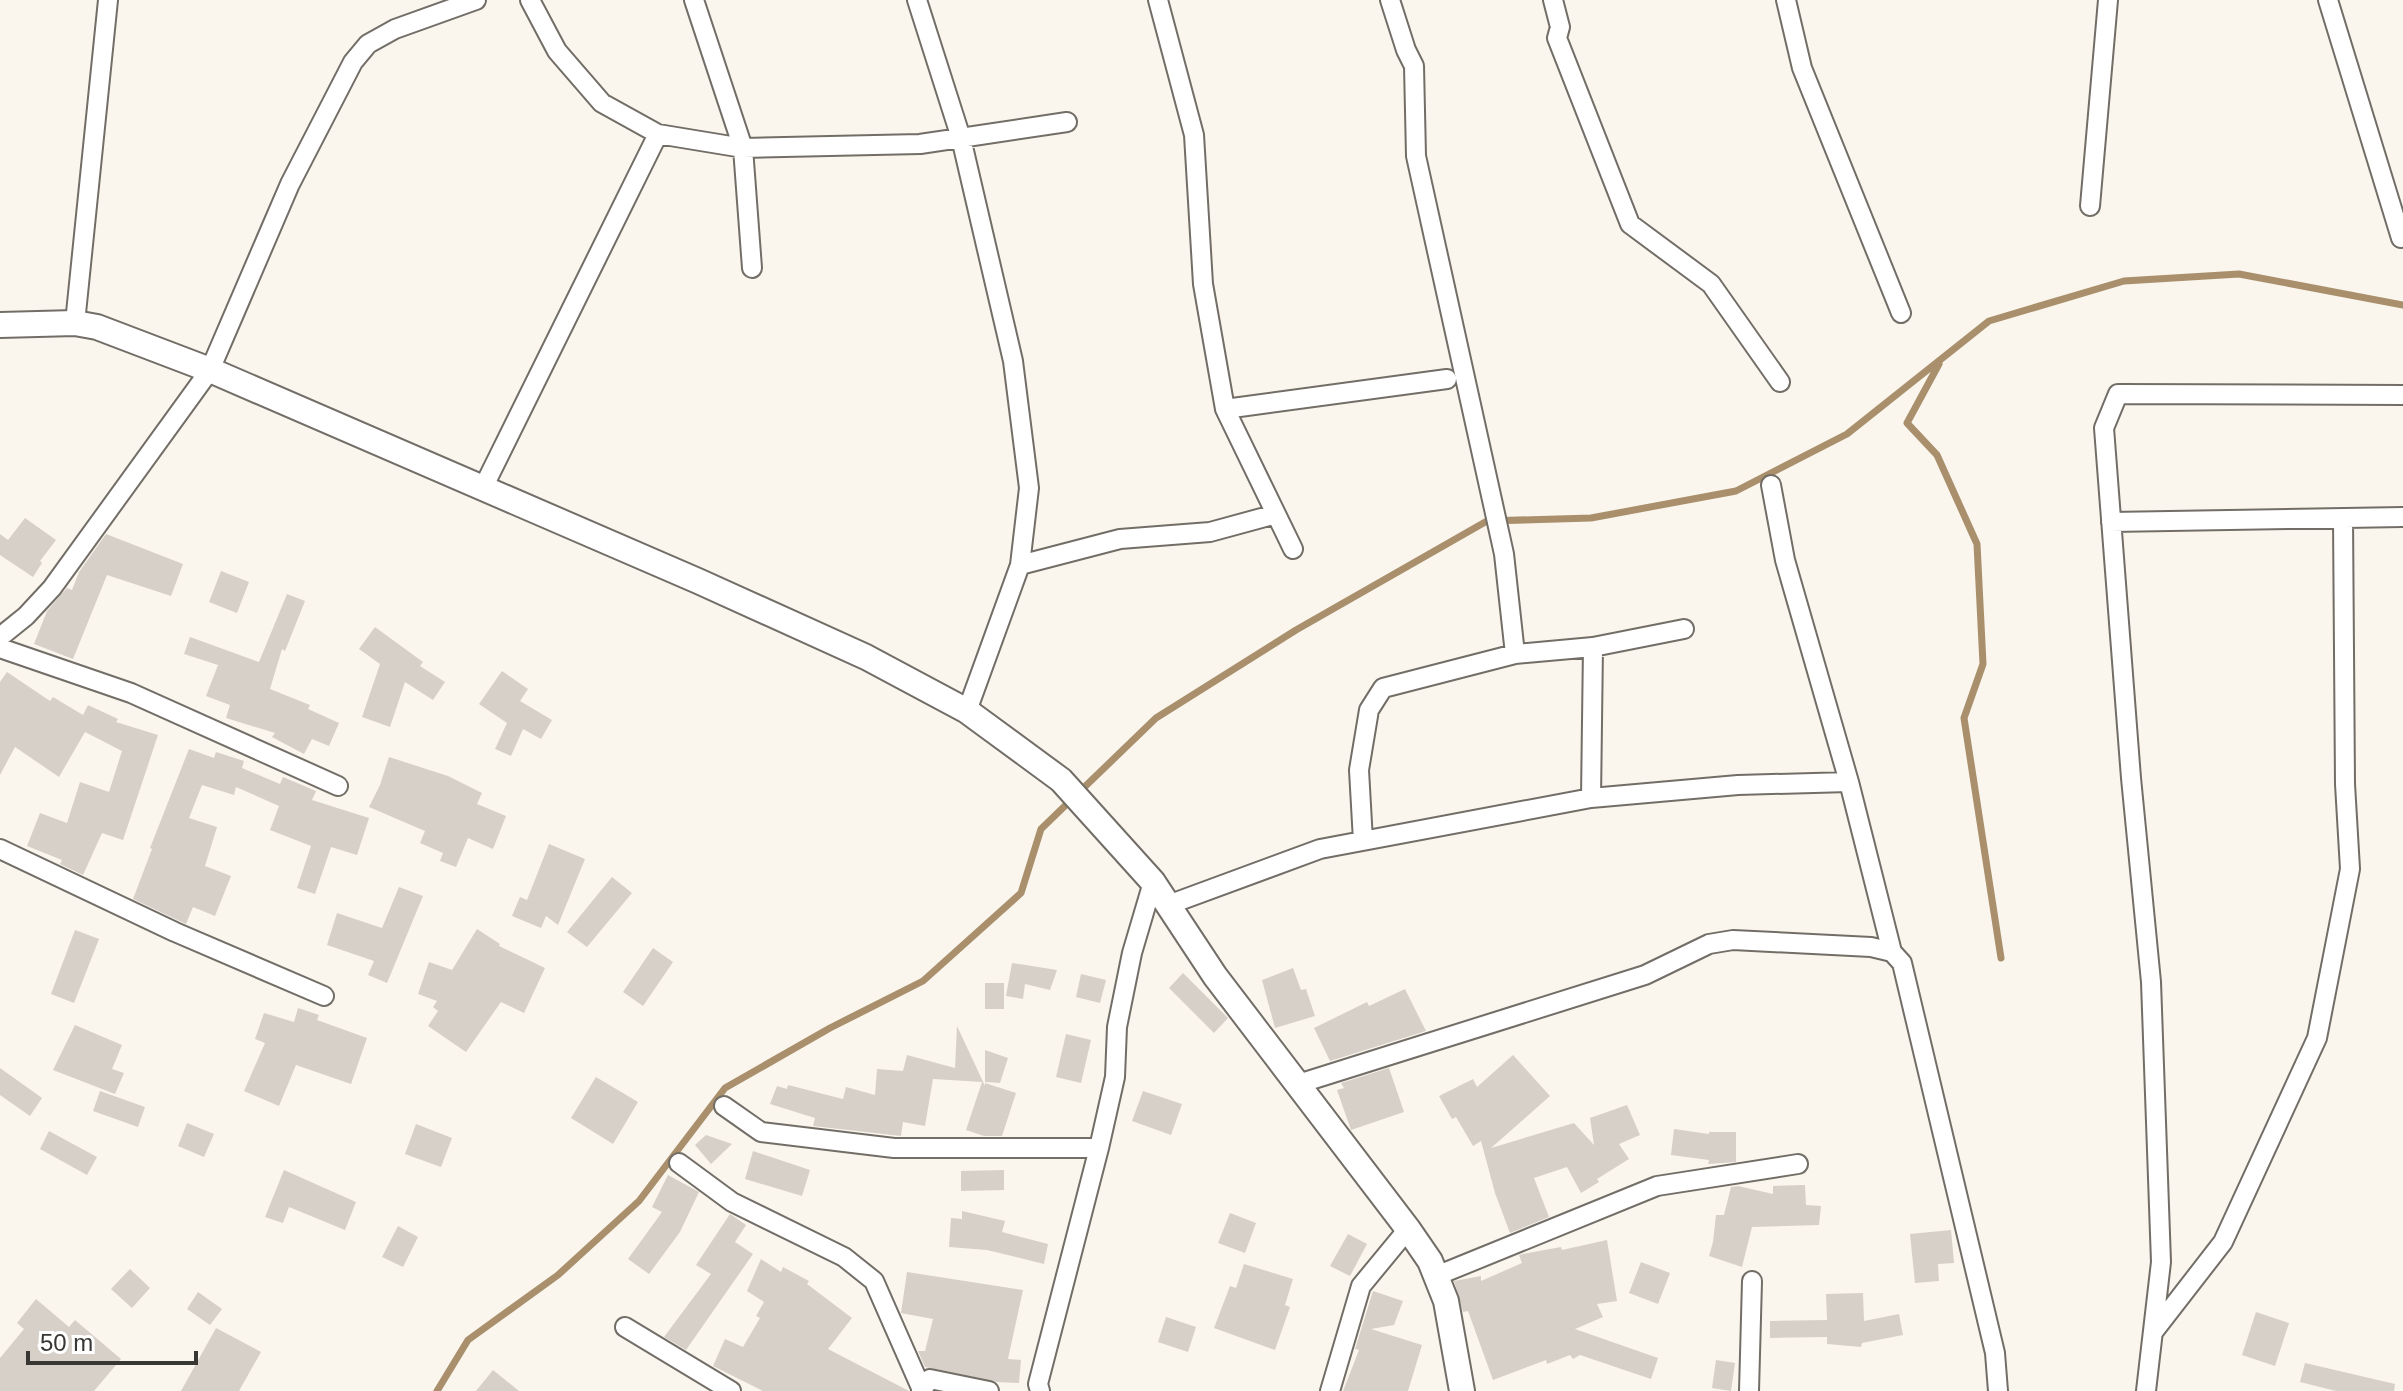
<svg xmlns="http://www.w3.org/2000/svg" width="2403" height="1391" font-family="Helvetica,sans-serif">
  <rect width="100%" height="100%" fill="#faf5ed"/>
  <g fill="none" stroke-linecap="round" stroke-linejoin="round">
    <path stroke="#a98f6b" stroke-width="7" d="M1939 364 1907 423 1937 455 1977 544 1983 664 1964 718 2001 958
      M437 1391 468 1340 558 1275 639 1201 725 1088 830 1028 923 981 1021 893 1041 829 1156 718 1296 630 1487 521 1591 518 1736 491 1847 434 1989 321 2124 281 2239 274 2403 305"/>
  </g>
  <path fill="#d6d0c9" d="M25 518 56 540 40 561 42 563 33 577 0 555V534L8 540Z
    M106 534 183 564 171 596 107 575 73 659 34 644 47 611 67 588 72 590 79 572Z
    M221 571 249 582 237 613 209 602Z
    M287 594 305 601 285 651 282 649 270 689 310 705 308 709 339 723 329 746 312 739 304 754 272 737 275 733 226 718 230 705 206 696 218 665 184 654 190 637 259 662Z
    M375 627 423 662 420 666 445 682 433 700 405 682 390 727 362 717 380 664 359 649Z
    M502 671 528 689 520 701 552 720 541 739 523 729 511 756 495 749 507 723 479 704Z
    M7 672 50 701 53 697 83 715 88 705 118 719 116 722 158 735 123 840 102 833 83 875 60 864 62 860 27 846 40 813 67 823 80 782 109 792 122 751 85 732 59 777 15 747 0 775V682Z
    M189 749 214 758 216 752 244 761 242 768 280 784 283 777 316 791 312 800 369 818 357 855 331 847 315 894 297 888 311 846 270 830 279 806 236 787 234 795 202 785 189 818 217 827 205 866 231 876 215 916 193 907 186 924 133 899 152 849 150 848Z
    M389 757 448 776 482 793 477 804 506 816 493 849 468 838 456 867 440 861 443 853 420 843 425 831 369 807 380 785Z
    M549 844 585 859 558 925 546 916 541 928 512 916 520 897 527 900Z
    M612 877 632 893 587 947 567 932Z
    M399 887 423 896 387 983 368 975 374 961 327 945 337 913 382 928Z
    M477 929 500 944 499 946 545 968 524 1013 501 1002 466 1052 428 1026 438 1011 433 1007 437 1001 418 994 429 962 452 970Z
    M75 930 99 939 74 1003 51 994Z
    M653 948 673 962 643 1006 623 992Z
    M1012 963 1057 970 1050 990 1025 984 1023 999 1006 996Z
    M1293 968 1301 990 1306 989 1315 1016 1275 1028 1262 980Z
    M1183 973 1228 1018 1214 1033 1169 988Z
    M1081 974 1106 980 1100 1003 1076 997Z
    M985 983H1004V1009H985Z
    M1405 989 1426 1031 1330 1061 1314 1028 1367 1002 1369 1006Z
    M298 1008 319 1015 317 1020 367 1038 351 1084 296 1065 279 1106 244 1091 265 1043 255 1039 264 1013 294 1022Z
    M75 1025 122 1045 112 1069 124 1073 115 1094 53 1070Z
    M957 1026 985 1086V1083L1016 1093 1002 1136H984L966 1130 982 1082 933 1079 925 1126 903 1122 901 1136 813 1126 815 1118 770 1104 777 1086 787 1089 788 1085 843 1099 846 1087 875 1095 877 1069 903 1071 907 1055 955 1068Z
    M1066 1034 1091 1040 1081 1083 1056 1077Z
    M985 1050 1008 1058 1000 1083 985 1082Z
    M1513 1055 1550 1096 1491 1148 1574 1123 1594 1145 1590 1118 1627 1105 1640 1135 1619 1144 1629 1159 1597 1179 1599 1182 1581 1193 1567 1167 1534 1178 1549 1217 1510 1233 1495 1193 1481 1141 1473 1146 1456 1117 1452 1119 1439 1096 1473 1079 1477 1087Z
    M0 1068 42 1098 30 1116 0 1095Z
    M1389 1068 1404 1112 1351 1130 1337 1090 1344 1088 1341 1083Z
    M596 1077 638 1102 613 1144 571 1118Z
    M100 1091 145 1107 138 1127 93 1111Z
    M1143 1091 1182 1104 1171 1135 1132 1121Z
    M187 1123 214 1134 204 1157 178 1146Z
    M416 1124 452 1138 441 1167 405 1154Z
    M1674 1129 1709 1134V1132H1736V1162L1708 1164 1709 1160 1671 1155Z
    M49 1131 97 1157 87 1175 40 1149Z
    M706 1135 732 1144 711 1164 695 1145Z
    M753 1151 810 1170 802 1196 745 1179Z
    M284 1170 356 1202 345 1230 289 1207 283 1223 265 1217Z
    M1004 1170V1190L961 1191V1171Z
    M668 1175 699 1192 680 1232 649 1274 628 1259 662 1212 652 1207Z
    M1805 1185 1806 1205 1821 1206 1819 1225 1752 1227 1742 1267 1709 1256 1713 1242 1716 1215H1724L1731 1187 1738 1186 1773 1194V1186Z
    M962 1211 1005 1221 1002 1232 1048 1244 1044 1264 987 1250 949 1247 951 1218 962 1219Z
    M1230 1213 1256 1223 1245 1253 1218 1243Z
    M730 1214 746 1225 735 1242 753 1254 686 1350 664 1337 711 1274 696 1265Z
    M398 1226 418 1237 403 1267 382 1257Z
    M1951 1230 1954 1263 1938 1264 1939 1281 1915 1283 1910 1234Z
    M1348 1234 1367 1244 1350 1276 1330 1266Z
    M1607 1240 1617 1301 1597 1304 1603 1317 1575 1329 1658 1358 1651 1379 1580 1355 1573 1359 1570 1355 1547 1364 1546 1360 1493 1380 1468 1311 1463 1312 1454 1281 1481 1276V1281L1522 1263 1519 1255 1523 1254 1561 1247 1562 1250Z
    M761 1259 781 1272 783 1267 809 1281 807 1284 852 1318 828 1349 909 1391H763L713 1366 725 1339 743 1347 760 1318 756 1316 764 1302 747 1291Z
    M1641 1262 1670 1273 1658 1304 1629 1293Z
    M1244 1264 1293 1279 1285 1305 1290 1307 1275 1350 1214 1328 1230 1286 1236 1288Z
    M130 1269 150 1288 132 1308 111 1289Z
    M907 1272 1023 1290 1008 1359 1021 1360 1019 1383 996 1382 925 1367 918 1351H925L933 1319 901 1313Z
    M1373 1291 1403 1301 1394 1325 1371 1329 1422 1345 1408 1391H1343L1359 1350 1355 1349Z
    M198 1292 222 1309 210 1325 187 1309Z
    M1863 1293 1864 1321 1899 1314 1903 1335 1862 1343 1861 1347 1827 1344V1337L1770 1338V1321L1827 1320 1826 1294Z
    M36 1299 69 1327 75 1320 121 1359 94 1391H0V1358L24 1329 17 1323Z
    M2256 1312 2289 1323 2275 1366 2242 1355Z
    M1166 1317 1196 1327 1188 1352 1158 1342Z
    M216 1328 261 1352 239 1391H181Z
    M1716 1360 1735 1363 1731 1391 1712 1388Z
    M2305 1363 2395 1384 2394 1391H2336L2300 1382Z
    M493 1370 519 1391H476Z"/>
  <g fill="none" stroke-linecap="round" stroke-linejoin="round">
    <defs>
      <path id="street" d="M530 0 557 51 602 103 658 134 743 148 920 144 1067 122
        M694 0 743 148 752 268
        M917 0 961 138 1013 361 1029 488 1020 565 967 711
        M1158 0 1194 135 1203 284 1225 409 1293 549
        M1390 0 1406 50 1414 66 1416 156 1504 554 1515 654
        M1553 0 1560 27 1557 38 1630 224 1711 284 1780 382
        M1786 0 1802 68 1901 313
        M2328 0 2401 238
        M2090 206 2108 0
        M75 323 108 0
        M1225 409 1447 379
        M1771 485 1785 560 1849 782 1892 952 1902 963 1995 1353 1998 1391
        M483 488 658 134
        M2111 522 2403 517
        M1020 565 1120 539 1210 532 1276 514
        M0 637 26 616 52 588 210 370 290 184 353 62 368 44 395 29 476 0
        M0 648 131 693 338 786
        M1591 798 1593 647
        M1363 841 1359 770 1369 710 1383 688 1515 654 1593 647 1684 629
        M0 849 175 932 324 996
        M1168 905 1320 849 1591 798 1738 785 1849 782
        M1298 1084 1645 975 1709 944 1733 940 1871 947 1892 952
        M724 1106 761 1132 894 1148H1099
        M679 1163 732 1202 844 1257 874 1281 922 1390
        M1436 1276 1657 1186 1798 1164
        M625 1327 731 1391
        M2154 1331 2223 1242 2317 1038 2350 869 2345 784 2343 518
        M921 1391 930 1379 989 1391
        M1040 1391 1038 1384 1099 1148 1115 1077 1117 1027 1132 953 1153 882
        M1330 1391 1361 1286 1408 1229
        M1749 1391 1752 1281
        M2146 1391 2161 1262 2151 982 2131 778 2104 428 2118 394 2403 395"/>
      <path id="secondary" d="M0 325 75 323 97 327 210 370 698 581 866 657 967 711 1061 780 1153 882 1215 976 1408 1229 1430 1261 1446 1301 1462 1391"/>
    </defs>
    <use href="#street" stroke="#726e67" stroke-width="22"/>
    <use href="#secondary" stroke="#726e67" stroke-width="28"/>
    <use href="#street" stroke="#fff" stroke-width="18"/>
    <use href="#secondary" stroke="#fff" stroke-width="24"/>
  </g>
  <path d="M28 1351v12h168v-12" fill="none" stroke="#393734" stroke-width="4"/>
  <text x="40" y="1351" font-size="24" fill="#393734" stroke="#ffffff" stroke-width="6" paint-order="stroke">50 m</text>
</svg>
